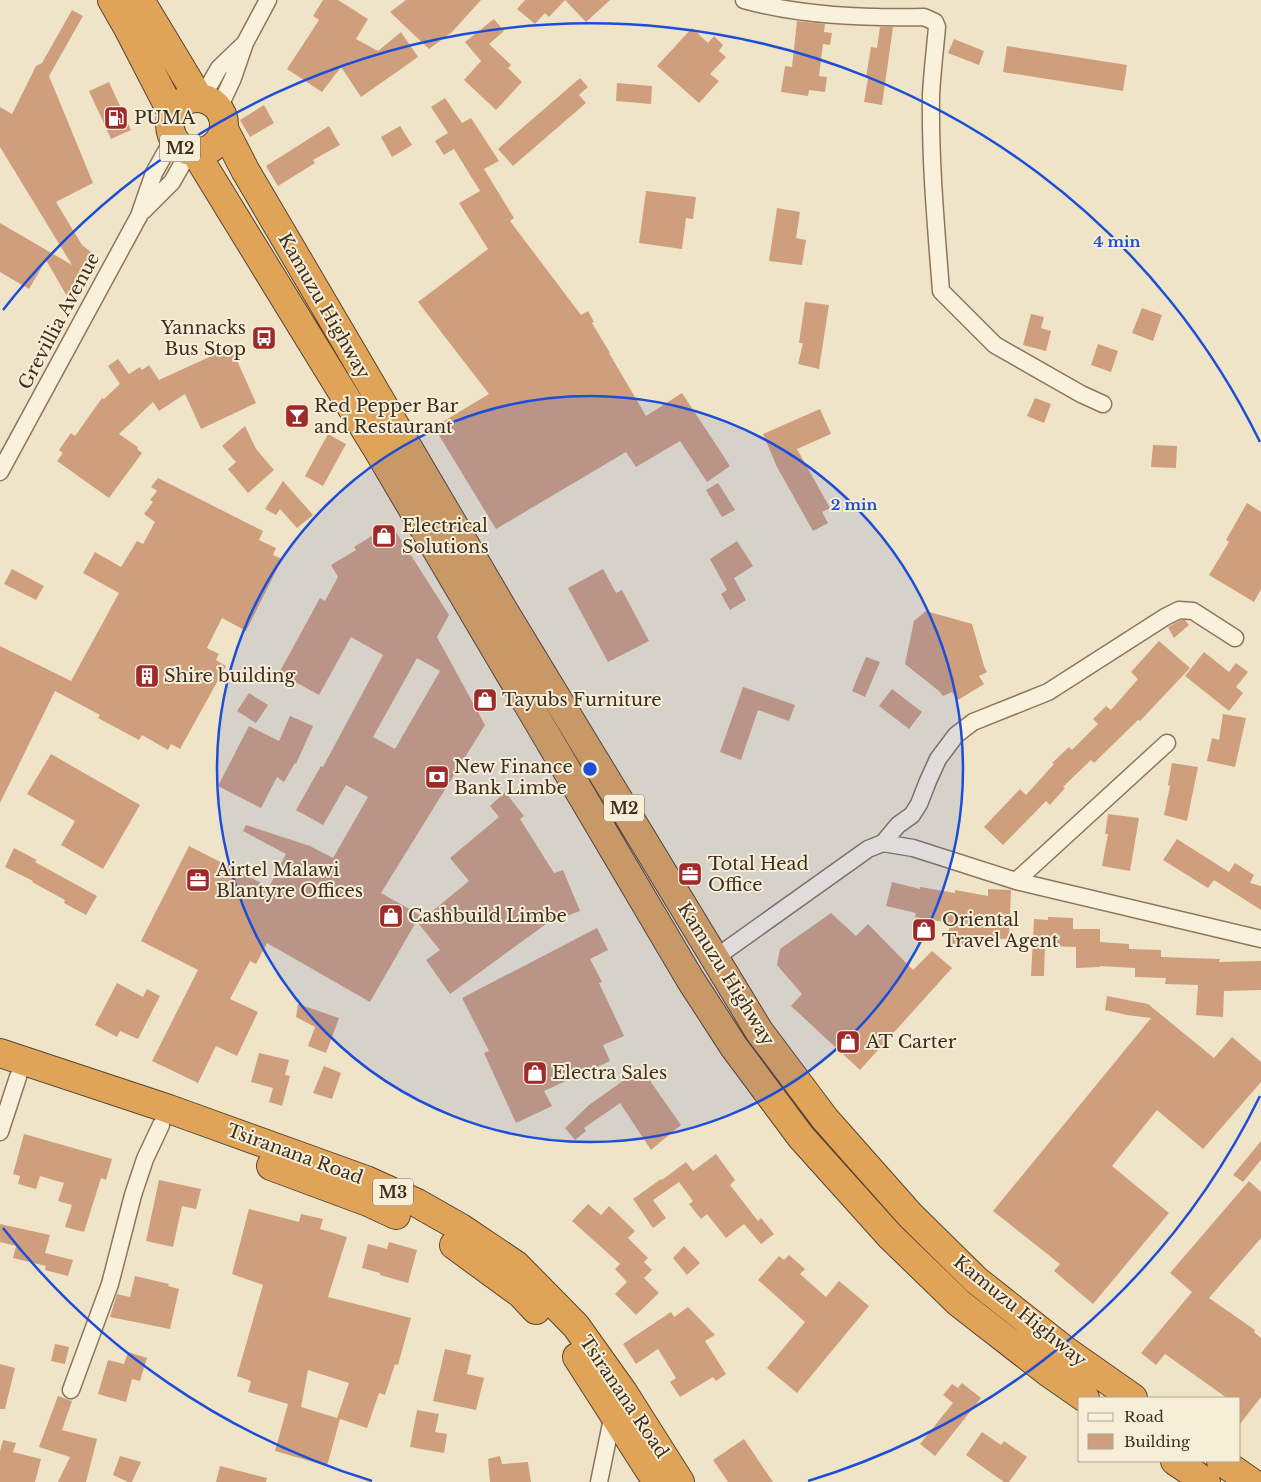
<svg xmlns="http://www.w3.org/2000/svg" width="1261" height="1482" font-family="'Libre Baskerville',serif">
  <rect width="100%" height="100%" fill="#f0e4c8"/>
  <path fill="#cf9f7d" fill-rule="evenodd" d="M323 0H338L368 19 356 39 378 51 401 32 418 57 361 97 341 67 322 92 287 69 319 20 313 16Z
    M406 0H481L452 32 429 49 390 12Z
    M525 0H565L549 17 545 13 535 24 517 9Z
    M565 0H610L586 22Z
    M72 10 83 16 49 76 93 183 56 202 82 245 96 256 78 281 81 287 80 292 72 305 46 260 29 289 0 272V223L72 265 0 147V107L12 114 36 66 42 63Z
    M494 19 504 31 489 44 511 65 508 68 522 82 496 110 464 80 481 61 465 42Z
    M797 21 825 24 824 32 832 33 830 45 823 44 819 76 827 77 825 92 809 90 808 96 781 92 785 66 792 67Z
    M880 27H893L882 105 864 102 868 78 866 77 871 47 877 48Z
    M692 28 708 43 714 36 723 45 719 51 726 57 710 74 719 81 699 103 657 66Z
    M954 39 984 51 979 65 948 53Z
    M1007 46 1127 65 1123 91 1003 72Z
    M580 78 588 87 579 95 586 103 513 166 498 149Z
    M109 82 131 130 111 139 89 91Z
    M617 83 652 86 651 104 616 101Z
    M445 98 462 123 471 118 499 161 484 169 514 218 510 221 581 315 588 311 594 322 592 323 610 353H609L646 416 682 393 730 466 707 482 680 441 636 467 626 452 496 529 434 427 489 394 418 302 488 249 459 203 480 191 454 149 444 155 435 141 448 133 431 107Z
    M264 105 274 123 250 137 240 120Z
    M329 126 340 145 313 160 315 163 278 186 266 166Z
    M400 126 412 145 392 157 381 137Z
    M646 191 696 197 693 219 686 218 682 249 639 243Z
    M777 208 800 212 796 238 806 240 802 265 769 261Z
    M805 302 829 305 819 369 798 364 803 343H799Z
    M1142 308 1162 315 1153 341 1132 333Z
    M1031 314 1044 317 1041 328 1051 331 1046 351 1023 345Z
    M1098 344 1118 351 1111 372 1091 365Z
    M231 347 256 403 201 429 185 394 159 411 153 402 119 434 138 447 137 449 142 453 109 498 57 461 63 453 59 450 71 433 75 436 102 398 104 399 120 384 108 366 118 359 129 374 140 367 142 370 149 365 159 380Z
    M1035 398 1051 404 1044 423 1027 416Z
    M820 409 831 434 797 449 830 508 822 512 828 523 813 531 777 467 763 434Z
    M245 426 256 449 274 470 248 493 228 469 236 462 222 446Z
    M328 434 346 444 323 486 305 476Z
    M1153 445 1177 446 1176 468 1151 467Z
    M158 478 263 531 259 540 276 548 273 555 282 559 246 631 222 618 207 648 219 654 216 660 226 666 180 749 171 744 168 750 142 735 139 740 98 718 100 715 55 691 0 803V646L71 681 119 593 83 573 95 552 121 567 137 541 143 544 155 522 144 514 153 502 150 500 157 491 151 487Z
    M283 481 313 515 297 528 280 509 276 515 265 509Z
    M718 483 735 510 722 517 706 490Z
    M1247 503 1261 512V589L1254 602 1209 575 1229 542 1226 540Z
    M391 524 449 615 437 637 485 725 381 893 420 915 370 1002 267 943 256 964 250 961 230 999 258 1012 237 1056 216 1046 198 1083 152 1061 198 970 141 941 189 846 269 887 286 854 243 831 246 825 310 846 333 858 368 797 346 785 323 825 296 810 321 766 323 767 383 655 351 637 319 695 279 673 320 598 325 601 338 577 331 565 356 550 354 547ZM417 658 440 671 395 749 373 737Z
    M737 541 753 566 734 578 746 600 730 610 721 594 727 590 710 559Z
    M12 569 44 586 36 600 4 584Z
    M603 569 616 593 622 590 649 641 608 662 568 588Z
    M926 611 972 624 984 666 987 672 979 676 984 684 958 700 952 692 943 696 939 691 905 664 914 621Z
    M1181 620H1185L1189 625 1174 638 1168 627Z
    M1159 641 1190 668 1140 721 1138 720 1094 763 1091 760 1063 787 1065 788 1050 805 1046 801 1003 845 984 827 1020 789 1026 795 1054 764 1052 763 1069 747 1072 750 1098 724 1093 719 1106 706 1111 710 1138 679 1131 672Z
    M1204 652 1229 672 1236 663 1248 672 1236 687 1243 693 1229 711 1185 676Z
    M866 657 880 662 865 697 852 691Z
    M743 687 795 705 789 721 758 710 741 760 720 752Z
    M892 689 922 712 909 729 879 706Z
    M249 693 268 705 256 723 237 711Z
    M1223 714 1246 718 1235 767 1207 761 1212 738 1219 740Z
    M290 716 313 726 296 764 295 763 284 782 277 777 261 808 218 786 249 726 279 741Z
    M51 754 140 805 103 869 61 845 75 821 27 794Z
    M1172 763 1198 767 1187 821 1164 815 1170 786 1168 785Z
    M505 792 524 816 520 819 554 873 563 870 580 911 546 924 450 994 426 960 440 950 418 923 469 881 450 858 499 817 490 806Z
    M1108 814 1139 818 1130 871 1102 866 1108 834H1105Z
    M1177 839 1229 872 1235 863 1254 875 1250 883 1261 886V910L1214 880 1208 888 1163 860Z
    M14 848 37 860 35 862 97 896 86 915 64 903 65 900 32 882 33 881 5 867Z
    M892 882 920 889V887L955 893V890L988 896V889L1011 890 1009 939 973 938 972 946 947 943 950 923 915 917 916 913 886 906Z
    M831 913 856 936 868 924 913 970 932 951 952 968 860 1070 791 1006 802 994 777 965 780 949Z
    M1048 917 1073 918V929H1100V942L1129 944V949L1161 950V957L1220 959 1219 962 1261 961V990L1224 991 1223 1017 1196 1015 1198 985 1165 984 1166 978 1135 977V968L1100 966V967L1076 968V947L1045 946 1044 976H1031L1034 919 1048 920Z
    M597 928 608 950 590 959 602 982 599 983 624 1036 603 1045 610 1061 544 1091 552 1106 516 1123 484 1053 489 1051 462 998Z
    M117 983 143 997 147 989 160 996 138 1039 120 1031 117 1037 95 1025Z
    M1107 996 1148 1004 1214 1058 1232 1037 1261 1062V1082L1203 1149 1157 1110 1112 1166 1169 1213 1093 1304 1054 1271 1060 1264 993 1211 1151 1018 1127 1015 1105 1010Z
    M298 1004 339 1018 326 1053 308 1046 315 1027 296 1017Z
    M259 1053 289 1060 285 1075 290 1076 282 1106 269 1102 273 1088 251 1082Z
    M324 1066 341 1073 332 1099 313 1093Z
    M641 1068 681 1125 651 1150 620 1103 584 1128 586 1131 575 1140 565 1128 589 1105Z
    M24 1134 112 1159 106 1180 101 1178 84 1232 65 1227 72 1205 58 1201 64 1183 40 1176 36 1189 18 1184 20 1176 13 1174Z
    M1261 1141V1160L1243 1182 1233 1175Z
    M716 1154 735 1180 730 1185 758 1221 761 1218 774 1234 761 1244 744 1224 726 1238 707 1214 701 1219 689 1204 693 1201 679 1182 653 1200 666 1218 653 1228 633 1199 661 1179 662 1180 686 1162 693 1171Z
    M159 1180 201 1189 196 1209 182 1206 173 1247 146 1241Z
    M1249 1181 1261 1192V1238L1209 1298 1255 1330 1254 1332 1261 1338V1397L1240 1424V1398H1227L1165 1354 1156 1365 1141 1353 1192 1292 1170 1273Z
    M588 1204 601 1215 609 1206 635 1231 628 1238 648 1258 644 1262 652 1270 644 1278 659 1293 636 1315 615 1294 627 1282 615 1269 620 1264 572 1221Z
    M249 1209 299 1222 301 1214 323 1219 320 1229 347 1237 328 1297 411 1318 398 1365 395 1364 385 1395 379 1393 367 1428 340 1419 327 1466 275 1451 288 1404 248 1392 251 1381 237 1376 263 1285 232 1274ZM308 1370 349 1383 337 1418 301 1407Z
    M0 1224 50 1235 45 1253 73 1260 68 1276 45 1270 46 1266 13 1258 16 1246 0 1242Z
    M389 1242 417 1250 408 1283 380 1275V1273L362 1268 368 1244 387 1249Z
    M684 1246 700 1263 687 1275 673 1258Z
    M789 1255 805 1269 800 1274 826 1297 839 1281 869 1306 797 1393 767 1368 805 1322 758 1280 779 1256 784 1260Z
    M135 1276 169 1284 168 1286 179 1289 170 1329 110 1317 117 1294 130 1297Z
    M688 1307 715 1335 705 1341 726 1374 716 1381 713 1377 680 1397 670 1382 676 1378 658 1349 636 1364 623 1344 671 1312 674 1317Z
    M55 1344 69 1347 65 1364 51 1361Z
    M445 1349 471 1355 467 1374 484 1378 476 1410 433 1401Z
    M128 1352 147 1358 140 1381 132 1379 126 1402 98 1394 108 1360 124 1364Z
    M0 1364 15 1368 5 1409H0Z
    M962 1383 981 1398 935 1456 920 1444 953 1403 943 1395 952 1384 958 1388Z
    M58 1396 72 1401 62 1430 97 1439 86 1482H58L70 1457 39 1447Z
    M417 1410 439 1414 435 1432 447 1434 444 1453 410 1447Z
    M982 1432 1001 1445 1004 1441 1027 1457 1009 1482H1004L966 1455Z
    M744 1439 773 1482H728L713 1460Z
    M3 1440 16 1443 13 1452 41 1459 35 1482H0V1451Z
    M120 1456 141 1462 132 1482H128L113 1475Z
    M500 1456 502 1464 528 1462 531 1482H490L488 1459Z
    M220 1466 267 1478 266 1482H216Z"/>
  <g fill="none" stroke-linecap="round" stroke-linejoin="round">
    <defs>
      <path id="street" d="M744 0C801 16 865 18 924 17L935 22 937 27C935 50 932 73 931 96 930 161 936 226 941 291L995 345 1081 394 1103 404
        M202 98 219 68 244 44
        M219 108 233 78 245 43 268 0
        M143 211 172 182 189 152
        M0 472 139 216 154 173 173 139
        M883 843 898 825 912 815 919 804 928 781 938 759 956 735 973 722 1048 692 1165 617 1179 610 1193 611 1235 638
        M1016 881 1167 743
        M715 958 868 849 883 843 913 848 1016 881 1261 939
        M0 1132 18 1077
        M71 1390 110 1284 133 1195 145 1159 161 1125
        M599 1482 613 1414"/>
      <path id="highway" d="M112 0 128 28 172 113
        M140 0 199 98
        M170 125a27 27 0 1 1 54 0a27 27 0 1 1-54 0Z
        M224 129 245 170 504 611 759 1031 825 1119 910 1215 976 1280 1066 1351 1133 1398
        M195 152 379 452 690 979 734 1047 801 1137 890 1236 959 1303 1049 1373 1085 1398
        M0 1053 169 1109 366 1180 417 1203 461 1228 516 1265 576 1326 623 1392 680 1482
        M271 1166 368 1202 396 1215
        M454 1245 521 1294 536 1310
        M577 1357 657 1482
        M1175 1461 1206 1482
        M1221 1461 1251 1482"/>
    </defs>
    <use href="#street" stroke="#8d765c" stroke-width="19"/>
    <use href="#highway" stroke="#5b4430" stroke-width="30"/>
    <use href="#street" stroke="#faf1dc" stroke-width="16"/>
    <use href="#highway" stroke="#e0a458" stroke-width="28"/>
  </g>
  <circle cx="590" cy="769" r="373" fill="#1d4ed8" fill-opacity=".12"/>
  <g fill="none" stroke="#1d4ed8" stroke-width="2.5">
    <circle cx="590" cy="769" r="373"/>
    <path d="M1260 1096A745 745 0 0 1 808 1481M372 1481A745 745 0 0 1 3 1228M3 310A745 745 0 0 1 1260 442"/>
  </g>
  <defs>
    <symbol id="fuel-square" viewBox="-11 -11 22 22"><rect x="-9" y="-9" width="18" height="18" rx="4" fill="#9e2a2b" stroke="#f7eed8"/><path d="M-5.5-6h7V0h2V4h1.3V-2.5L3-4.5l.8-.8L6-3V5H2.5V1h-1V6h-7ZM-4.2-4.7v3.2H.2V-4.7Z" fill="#fff"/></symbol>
    <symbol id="bus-square" viewBox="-11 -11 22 22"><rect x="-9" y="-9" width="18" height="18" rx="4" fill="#9e2a2b" stroke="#f7eed8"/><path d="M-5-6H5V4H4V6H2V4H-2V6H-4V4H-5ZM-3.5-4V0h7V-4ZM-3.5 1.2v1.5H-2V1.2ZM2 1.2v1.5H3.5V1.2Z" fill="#fff"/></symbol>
    <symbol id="bar-square" viewBox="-11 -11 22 22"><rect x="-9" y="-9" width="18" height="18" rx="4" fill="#9e2a2b" stroke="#f7eed8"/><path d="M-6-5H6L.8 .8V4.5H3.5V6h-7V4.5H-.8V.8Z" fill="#fff"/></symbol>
    <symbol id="shop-square" viewBox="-11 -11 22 22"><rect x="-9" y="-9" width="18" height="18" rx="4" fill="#9e2a2b" stroke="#f7eed8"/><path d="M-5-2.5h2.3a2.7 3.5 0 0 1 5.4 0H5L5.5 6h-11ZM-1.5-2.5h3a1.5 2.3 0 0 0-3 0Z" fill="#fff"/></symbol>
    <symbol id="building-square" viewBox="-11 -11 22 22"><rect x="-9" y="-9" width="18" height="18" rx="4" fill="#9e2a2b" stroke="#f7eed8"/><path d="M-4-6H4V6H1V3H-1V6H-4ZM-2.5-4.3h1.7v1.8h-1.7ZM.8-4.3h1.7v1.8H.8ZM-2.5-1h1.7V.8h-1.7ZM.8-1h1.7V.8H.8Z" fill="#fff"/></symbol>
    <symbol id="bank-square" viewBox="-11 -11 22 22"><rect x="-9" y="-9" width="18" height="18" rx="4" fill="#9e2a2b" stroke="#f7eed8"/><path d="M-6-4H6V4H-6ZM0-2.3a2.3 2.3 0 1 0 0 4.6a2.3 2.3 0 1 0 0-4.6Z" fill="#fff"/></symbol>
    <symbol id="office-square" viewBox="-11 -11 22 22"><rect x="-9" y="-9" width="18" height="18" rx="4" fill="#9e2a2b" stroke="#f7eed8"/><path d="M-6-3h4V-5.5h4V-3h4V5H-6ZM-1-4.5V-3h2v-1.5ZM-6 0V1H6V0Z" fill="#fff"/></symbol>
  </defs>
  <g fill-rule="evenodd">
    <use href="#fuel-square" x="102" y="104" width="28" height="28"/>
    <use href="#bus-square" x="250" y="324" width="28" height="28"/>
    <use href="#bar-square" x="283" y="402" width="28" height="28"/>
    <use href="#shop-square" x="370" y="522" width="28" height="28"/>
    <use href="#building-square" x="133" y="662" width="28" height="28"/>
    <use href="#shop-square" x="471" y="686" width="28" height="28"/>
    <use href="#bank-square" x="423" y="763" width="28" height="28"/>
    <use href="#office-square" x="676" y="860" width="28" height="28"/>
    <use href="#office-square" x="184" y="866" width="28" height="28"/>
    <use href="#shop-square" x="377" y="902" width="28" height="28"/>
    <use href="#shop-square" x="910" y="916" width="28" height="28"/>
    <use href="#shop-square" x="834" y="1028" width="28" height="28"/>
    <use href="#shop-square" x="521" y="1059" width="28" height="28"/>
  </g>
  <g text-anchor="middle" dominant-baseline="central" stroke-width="4" stroke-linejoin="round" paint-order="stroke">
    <g fill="#f7eed8" stroke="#756857" stroke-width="1">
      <rect x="160" y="134.5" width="40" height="27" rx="4"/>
      <rect x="604" y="794.5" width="40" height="27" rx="4"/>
      <rect x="373" y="1178.5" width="40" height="27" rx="4"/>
    </g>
    <g font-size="16" font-weight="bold" fill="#3d2e20">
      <text x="180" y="148">M2</text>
      <text x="624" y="808">M2</text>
      <text x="393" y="1192">M3</text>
    </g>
    <g font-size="18" fill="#3d2e20" stroke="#f7eed8" text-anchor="start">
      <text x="134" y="118">PUMA</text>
      <text x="246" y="328" text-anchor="end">Yannacks<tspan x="246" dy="21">Bus Stop</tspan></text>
      <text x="314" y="406">Red Pepper Bar<tspan x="314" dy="21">and Restaurant</tspan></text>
      <text x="402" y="526">Electrical<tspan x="402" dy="21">Solutions</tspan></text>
      <text x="164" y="676">Shire building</text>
      <text x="502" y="700">Tayubs Furniture</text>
      <text x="454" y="767">New Finance<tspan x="454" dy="21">Bank Limbe</tspan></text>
      <text x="708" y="864">Total Head<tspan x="708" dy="21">Office</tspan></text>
      <text x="216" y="870">Airtel Malawi<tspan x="216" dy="21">Blantyre Offices</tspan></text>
      <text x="408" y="916">Cashbuild Limbe</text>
      <text x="942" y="920">Oriental<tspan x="942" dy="21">Travel Agent</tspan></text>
      <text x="866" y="1042">AT Carter</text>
      <text x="552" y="1073">Electra Sales</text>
    </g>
    <g font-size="18" fill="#3d2e20" stroke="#f7eed8">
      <text transform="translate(324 306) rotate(60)">Kamuzu Highway</text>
      <text transform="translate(59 321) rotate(-62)">Grevillia Avenue</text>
      <text transform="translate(726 974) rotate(58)">Kamuzu Highway</text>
      <text transform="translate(295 1154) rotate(20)">Tsiranana Road</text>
      <text transform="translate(1020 1311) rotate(39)">Kamuzu Highway</text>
      <text transform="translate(624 1397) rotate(56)">Tsiranana Road</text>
    </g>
  </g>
  <circle cx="590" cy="769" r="8" fill="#1d4ed8" stroke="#f7eed8" stroke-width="2.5"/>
  <g font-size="15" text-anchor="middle" font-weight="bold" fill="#1d4ed8" stroke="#f7eed8" stroke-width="4" stroke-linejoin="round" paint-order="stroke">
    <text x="1117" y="247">4 min</text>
    <text x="854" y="510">2 min</text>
  </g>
  <rect x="1078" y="1397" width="162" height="65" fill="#f7eed8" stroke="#ada18e"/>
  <rect x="1088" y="1413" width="25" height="8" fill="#faf1dc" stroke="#ada18e"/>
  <text x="1124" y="1422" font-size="15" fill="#3d2e20">Road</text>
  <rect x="1088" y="1434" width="25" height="15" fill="#cf9f7d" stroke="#ada18e"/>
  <text x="1124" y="1447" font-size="15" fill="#3d2e20">Building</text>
</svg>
